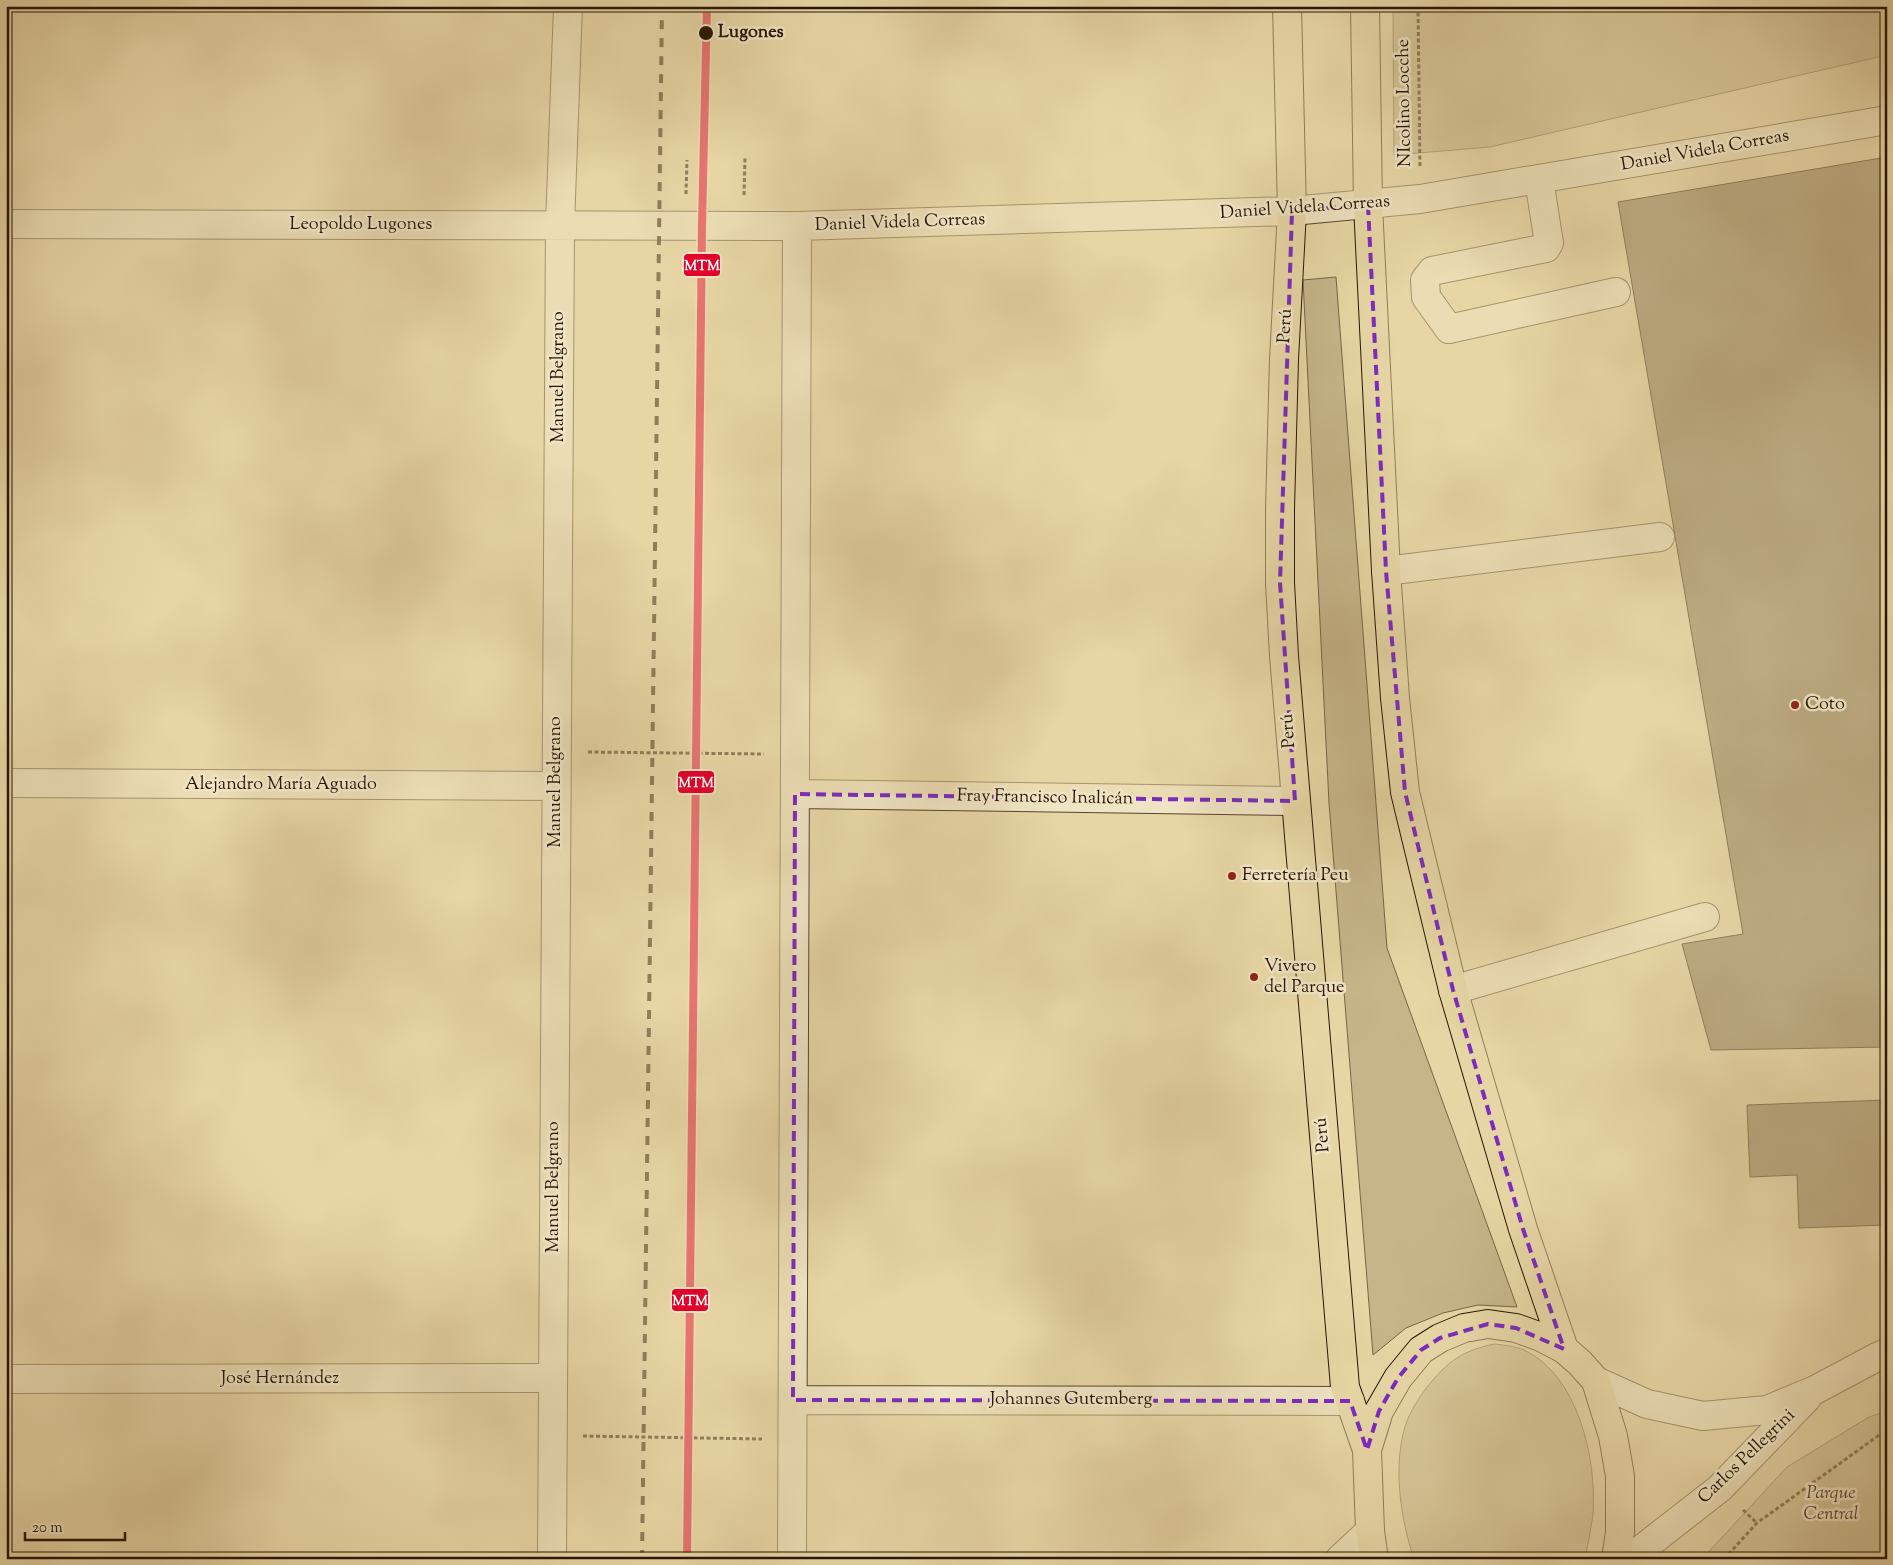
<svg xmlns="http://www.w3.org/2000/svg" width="1893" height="1565" font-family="'Sorts Mill Goudy',serif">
  <rect width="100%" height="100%" fill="#e7d6a5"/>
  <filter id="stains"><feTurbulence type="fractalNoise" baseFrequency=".004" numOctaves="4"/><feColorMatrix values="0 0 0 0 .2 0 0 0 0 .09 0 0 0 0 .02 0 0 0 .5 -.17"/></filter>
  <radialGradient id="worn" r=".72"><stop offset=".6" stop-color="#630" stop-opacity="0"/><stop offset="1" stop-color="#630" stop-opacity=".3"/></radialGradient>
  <path fill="#c6b589" stroke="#766546" d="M1393 6H1887V55L1490 147 1394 155Z
    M1336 277 1387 948 1517 1307 1478 1305 1443 1313 1406 1328 1373 1355 1329 803 1303 280Z
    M1494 1344C1504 1345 1514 1346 1524 1350 1578 1375 1597 1459 1593 1514 1591 1529 1588 1544 1585 1559H1414C1401 1520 1394 1474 1403 1434 1407 1416 1417 1400 1428 1386 1448 1361 1462 1351 1494 1344Z
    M1887 1411V1559H1702L1787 1467 1869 1417Z"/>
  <path fill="#8b7957" stroke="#271502" d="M1887 157V1047L1711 1050 1682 944 1743 934 1618 202Z
    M1887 1100V1225L1799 1228 1797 1175 1750 1177 1747 1105Z"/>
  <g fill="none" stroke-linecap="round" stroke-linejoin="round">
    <defs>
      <path id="minor" d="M1539 180 1549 243 1546 248 1432 271 1425 280 1426 297 1449 329 1616 292
        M6 224 797 226 1292 211 1420 199 1887 120
        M1386 571 1660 537
        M6 783 556 786
        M795 794 1295 801
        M1453 990 1705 917
        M6 1379 553 1378
        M1596 1381 1647 1404 1703 1416 1767 1410 1815 1390 1877 1357 1887 1353
        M793 1400 1350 1401
        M552 1559 560 225 568 6
        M792 1559 797 226
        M1340 1559 1370 1531
        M1629 1559 1720 1488 1807 1398"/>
      <path id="major" d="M1287 6 1292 211 1284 359 1280 509V583L1284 656 1345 1387 1367 1450
        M1365 6 1368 205 1386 571 1395 698 1405 792 1453 990 1523 1229 1564 1349
        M1374 1559 1370 1531 1367 1450 1379 1411 1398 1378 1421 1350 1440 1338 1464 1328 1488 1324 1516 1328 1541 1337 1564 1349 1580 1363 1596 1381 1613 1436 1620 1476V1532L1616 1559"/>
    </defs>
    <use href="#minor" stroke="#57452b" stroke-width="30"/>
    <use href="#major" stroke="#271502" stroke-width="30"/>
    <path stroke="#271502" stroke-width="3" stroke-dasharray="4 2.5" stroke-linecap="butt" d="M1418 6 1420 168
      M686 194 687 160
      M744 195 745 158
      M588 752 764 754
      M583 1436 762 1439
      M1743 1510 1757 1523
      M1724 1559 1757 1523 1882 1433 1887 1432"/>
    <use href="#minor" stroke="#efe4c4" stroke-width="28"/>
    <use href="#major" stroke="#e7d6a5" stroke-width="28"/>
    <path stroke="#271502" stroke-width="4" stroke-dasharray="9 9" stroke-linecap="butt" d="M642 1559 662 6"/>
    <defs>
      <path id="rail-1" d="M687 1559 702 225 707 6"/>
    </defs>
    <use href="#rail-1" stroke="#efe4c4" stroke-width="11"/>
    <use href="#rail-1" stroke="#e4002b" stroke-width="8"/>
  </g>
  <path d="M0 0H1893V1565H0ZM1368 205 1386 571 1405 792 1453 990 1523 1229 1564 1349 1516 1328 1488 1324 1440 1338 1421 1350 1398 1378 1379 1411 1367 1450 1350 1401 793 1400 795 794 1295 801 1280 583 1292 211Z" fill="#e7d6a5" fill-opacity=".55" fill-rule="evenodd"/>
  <path fill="none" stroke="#7b2cbf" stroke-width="4" stroke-dasharray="10 6" stroke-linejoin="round" d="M1368 205 1386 571 1405 792 1453 990 1523 1229 1564 1349 1516 1328 1488 1324 1440 1338 1421 1350 1398 1378 1379 1411 1367 1450 1350 1401 793 1400 795 794 1295 801 1280 583 1292 211Z"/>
  <circle fill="#271502" stroke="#efe4c4" stroke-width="2" cx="706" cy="33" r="8"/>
  <g fill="#8f2418" stroke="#efe4c4" stroke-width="2">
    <circle cx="1795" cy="705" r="5"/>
    <circle cx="1232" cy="876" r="5"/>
    <circle cx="1254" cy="977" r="5"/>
  </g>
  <g text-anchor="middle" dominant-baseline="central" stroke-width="5" stroke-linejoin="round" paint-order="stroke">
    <g font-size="18" font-weight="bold" fill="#271502" stroke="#efe4c4" text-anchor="start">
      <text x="718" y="33">Lugones</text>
    </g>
    <g font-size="18" fill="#271502" stroke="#efe4c4">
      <text transform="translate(1405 103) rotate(-91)">NIcolino Locche</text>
      <text transform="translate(1705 151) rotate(-10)">Daniel Videla Correas</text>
      <text transform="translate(1305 208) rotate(-4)">Daniel Videla Correas</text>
      <text transform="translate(900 223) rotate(-2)">Daniel Videla Correas</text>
      <text x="361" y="225">Leopoldo Lugones</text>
      <text transform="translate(1286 326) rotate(-87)">Perú</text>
      <text transform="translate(559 377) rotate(-90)">Manuel Belgrano</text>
      <text transform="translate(1289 731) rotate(-94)">Perú</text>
      <text transform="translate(556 782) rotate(-90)">Manuel Belgrano</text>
      <text x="281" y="785">Alejandro María Aguado</text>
      <text transform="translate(1045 798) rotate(1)">Fray Francisco Inalicán</text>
      <text transform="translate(1323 1135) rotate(-95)">Perú</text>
      <text transform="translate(554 1187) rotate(-90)">Manuel Belgrano</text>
      <text x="280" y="1379">José Hernández</text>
      <text x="1071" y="1400">Johannes Gutemberg</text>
      <text transform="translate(1747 1457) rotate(-44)">Carlos Pellegrini</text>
    </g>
    <g font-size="18" fill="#271502" stroke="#efe4c4" text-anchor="start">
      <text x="1805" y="705">Coto</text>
      <text x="1242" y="876">Ferretería Peu</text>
      <text x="1264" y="967">Vivero<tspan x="1264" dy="21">del Parque</tspan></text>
    </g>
    <g font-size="18" font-style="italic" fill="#57452a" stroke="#efe4c4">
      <text x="1831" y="1494">Parque<tspan x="1831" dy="21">Central</tspan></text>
    </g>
  </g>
  <g stroke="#efe4c4" stroke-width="2">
    <rect x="683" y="253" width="38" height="24" rx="5" fill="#e4002b"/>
    <rect x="677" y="770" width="38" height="24" rx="5" fill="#e4002b"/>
    <rect x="671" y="1288" width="38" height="24" rx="5" fill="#e4002b"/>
  </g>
  <g font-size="14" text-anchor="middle" font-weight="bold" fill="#fff">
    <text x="702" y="270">MTM</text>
    <text x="696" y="787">MTM</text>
    <text x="690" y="1305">MTM</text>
  </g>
  <rect width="1893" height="1565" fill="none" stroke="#e7d6a5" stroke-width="25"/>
  <rect x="8" y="8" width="1878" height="1550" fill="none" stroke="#271502" stroke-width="2.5"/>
  <rect x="12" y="12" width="1868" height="1540" fill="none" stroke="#271502"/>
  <path d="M25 1532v8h100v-8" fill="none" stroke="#271502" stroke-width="2.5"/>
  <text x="32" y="1532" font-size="15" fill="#271502" stroke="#efe4c4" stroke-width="4" paint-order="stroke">20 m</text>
  <rect width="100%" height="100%" filter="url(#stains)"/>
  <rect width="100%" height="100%" fill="url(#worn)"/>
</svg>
